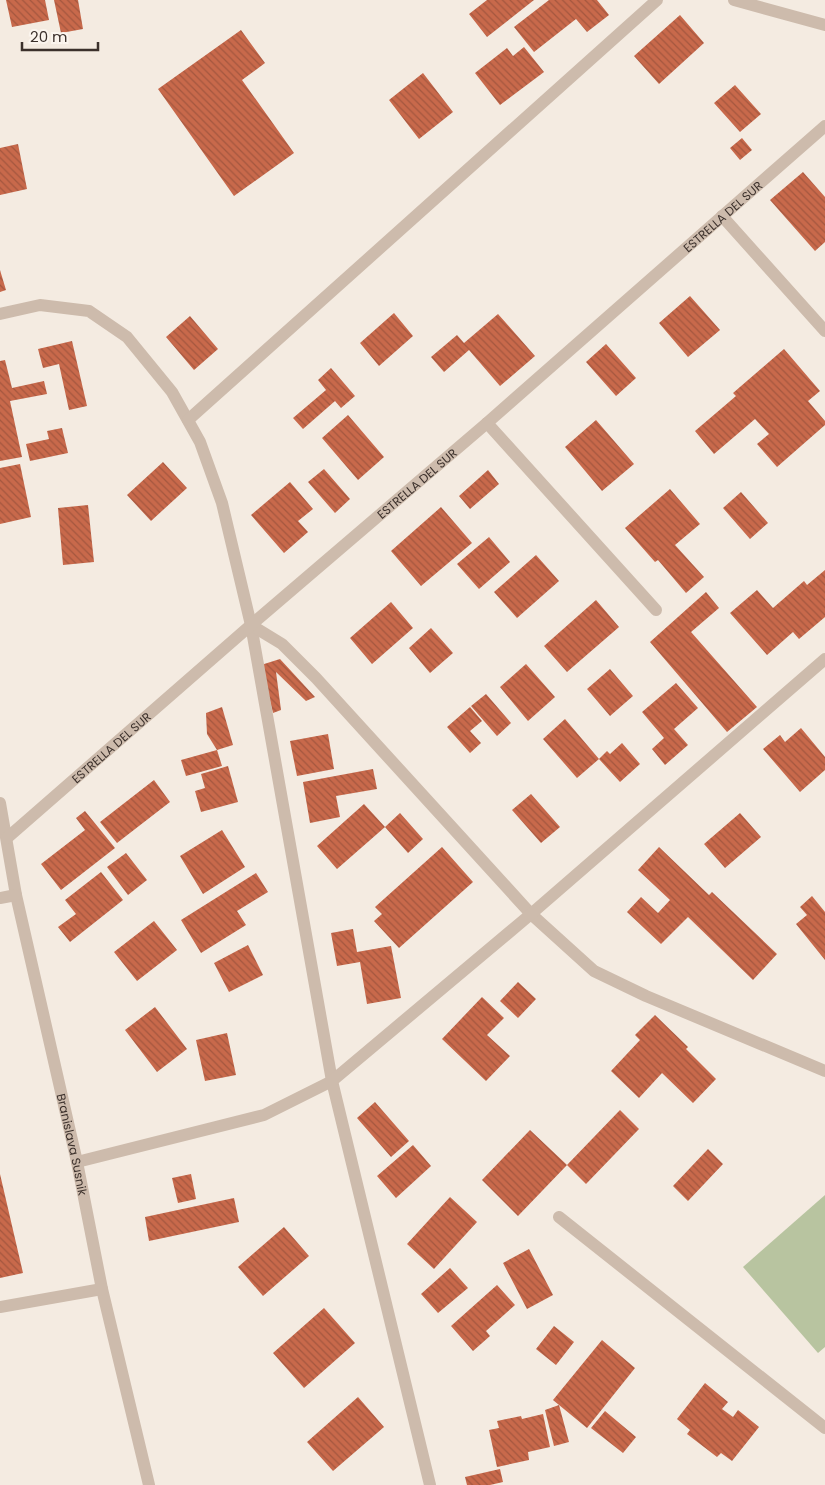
<svg xmlns="http://www.w3.org/2000/svg" width="825" height="1485" font-family="Poppins,sans-serif">
  <defs>
    <pattern id="building-back-hatch" width="6" height="6" patternUnits="userSpaceOnUse" patternTransform="scale(1.25)"><rect width="6" height="6" fill="#c8694b"/><path d="M-1 5l2 2M0 0l6 6M5-1l2 2" fill="none" stroke="#a4573f"/></pattern>
  </defs>
  <rect width="100%" height="100%" fill="#f4ebe1"/>
  <path fill="#b8c4a0" d="M825 1195V1347L818 1353 743 1267Z"/>
  <path fill="url(#building-back-hatch)" d="M6 0H45L49 20 12 27Z
    M54 0H78L83 29 61 33Z
    M487 0H534L487 37 469 14Z
    M549 0H597L609 15 587 32 576 19 534 52 514 27Z
    M680 15 704 43 659 84 634 56Z
    M241 30 265 63 242 80 294 153 234 196 158 89Z
    M524 47 544 72 500 105 475 73 507 48 513 56Z
    M423 73 453 112 419 139 389 100Z
    M735 85 761 114 740 132 714 103Z
    M742 138 752 150 740 160 730 148Z
    M18 144 27 189 0 195V148Z
    M803 172 825 197V242L815 251 770 200Z
    M0 270 6 290 0 292Z
    M690 296 720 330 688 357 659 323Z
    M394 313 413 336 379 366 360 343Z
    M498 314 535 356 500 386 469 350 444 372 431 357 457 335 464 343Z
    M190 316 218 349 194 370 166 337Z
    M72 341 87 406 69 410 59 364 43 368 38 349Z
    M606 344 636 378 616 396 586 362Z
    M784 349 820 391 808 401 825 421V425L777 467 757 444 769 434 755 419 714 454 695 431 736 396 733 393Z
    M5 360 12 388 44 381 47 394 10 401 22 457 0 461V361Z
    M331 368 355 396 341 408 335 401 303 429 293 418 326 390 318 380Z
    M348 415 384 457 358 480 322 438Z
    M596 420 634 464 602 491 565 447Z
    M62 428 68 453 30 461 26 444 49 439 47 431Z
    M163 462 187 488 151 521 127 495Z
    M20 464 31 517 0 524V468Z
    M324 469 350 499 335 513 308 482Z
    M488 470 499 484 470 509 459 496Z
    M290 482 313 509 298 521 308 532 284 553 251 515Z
    M670 489 700 524 675 545 704 577 686 593 658 560 655 562 625 528Z
    M741 492 768 523 750 539 723 508Z
    M88 505 94 562 63 565 58 508Z
    M441 507 472 543 421 586 391 551Z
    M489 537 510 562 479 589 457 564Z
    M536 555 559 581 517 618 494 592Z
    M825 570V617L799 639 793 632 767 655 730 613 757 590 773 608 804 581 807 585Z
    M706 592 719 608 691 632 757 707 727 732 650 642Z
    M596 600 619 627 567 672 544 646Z
    M391 602 413 628 372 664 350 638Z
    M431 628 453 653 430 673 409 648Z
    M280 659 315 697 306 701 276 672 281 710 273 713 261 665Z
    M526 664 555 697 528 721 500 687Z
    M610 669 633 696 610 716 587 689Z
    M676 683 698 708 674 729 688 745 665 765 652 749 664 738 642 712Z
    M486 694 511 723 497 736 471 706Z
    M222 707 233 745 217 750 207 734 206 713Z
    M470 707 482 721 470 731 481 743 470 753 447 727Z
    M565 719 599 759 577 778 543 739Z
    M801 728 825 757V770L800 792 763 749 780 735 785 742Z
    M328 734 334 769 297 776 290 741Z
    M622 743 640 764 620 782 599 759 607 751 610 754Z
    M217 750 222 766 186 776 181 760Z
    M228 766 238 802 201 812 195 791 205 788 201 774Z
    M373 769 377 789 336 796 340 817 310 823 303 782Z
    M154 780 170 802 117 843 100 822Z
    M531 794 560 827 541 843 512 810Z
    M364 804 385 827 337 869 317 846Z
    M85 811 115 848 61 890 41 864 85 830 76 818Z
    M400 813 423 839 408 853 385 827Z
    M740 813 761 837 725 868 704 844Z
    M222 830 245 867 203 894 180 856Z
    M442 847 473 882 399 948 374 921 382 914 375 907Z
    M659 847 709 895 712 892 777 954 753 980 688 917 661 944 627 912 641 897 658 913 670 900 638 870Z
    M126 853 147 880 128 895 107 867Z
    M101 872 123 900 70 942 58 927 76 914 65 900Z
    M256 873 268 892 237 911 246 925 201 953 181 920Z
    M812 896 825 912V960L796 924 807 915 800 907Z
    M154 921 177 950 137 981 114 952Z
    M353 929 357 952 391 946 401 998 367 1004 360 962 337 966 331 933Z
    M248 945 263 975 229 992 214 963Z
    M518 982 536 999 518 1018 500 1001Z
    M482 997 504 1018 487 1035 510 1056 486 1081 442 1039Z
    M155 1007 187 1049 157 1072 125 1030Z
    M655 1015 688 1047 686 1049 716 1079 693 1103 662 1073 639 1098 611 1071 640 1040 635 1035Z
    M227 1033 236 1075 205 1081 196 1040Z
    M375 1102 409 1141 391 1157 357 1118Z
    M620 1110 639 1129 586 1184 567 1165Z
    M530 1130 567 1165 518 1216 482 1180Z
    M413 1145 431 1166 396 1198 377 1176Z
    M708 1149 723 1164 688 1201 673 1186Z
    M0 1174 23 1273 0 1278Z
    M191 1174 196 1199 178 1203 172 1178Z
    M450 1197 477 1222 434 1269 407 1244Z
    M234 1198 239 1222 149 1241 145 1217Z
    M284 1227 309 1256 263 1296 238 1267Z
    M529 1249 553 1295 527 1309 503 1263Z
    M450 1268 468 1288 438 1313 421 1294Z
    M497 1285 515 1305 486 1331 490 1336 473 1351 451 1326Z
    M324 1308 355 1343 304 1388 273 1353Z
    M554 1326 574 1342 556 1365 536 1349Z
    M602 1340 635 1368 587 1428 553 1400Z
    M705 1383 728 1402 722 1409 733 1417 738 1410 759 1427 732 1461 721 1453 717 1457 687 1434 690 1430 677 1419Z
    M358 1397 384 1427 333 1471 307 1442Z
    M559 1405 569 1442 554 1446 545 1410Z
    M605 1411 636 1437 623 1453 591 1428Z
    M543 1414 550 1447 528 1452 529 1460 497 1467 489 1430 499 1428 497 1421 521 1416 522 1419Z
    M500 1469 503 1482 490 1485H467L465 1477Z"/>
  <g fill="none" stroke-linecap="round" stroke-linejoin="round">
    <g stroke="#cdbbac" stroke-width="12">
      <path d="M722 216 825 331"/>
      <path d="M0 314 40 305 89 311 127 337 172 392 200 442 222 503 251 625 332 1081 430 1485"/>
      <path d="M188 420 657 0"/>
      <path d="M487 423 656 610"/>
      <path d="M251 625 282 644 316 678 531 914 594 971 646 996 825 1071"/>
      <path id="s1" d="M0 803 16 895 77 1162 102 1289 149 1485"/>
      <path id="s2" d="M7 838 251 625 487 423 825 126"/>
      <path d="M0 898 16 895"/>
      <path d="M77 1162 264 1115 332 1081 531 914 825 659"/>
      <path d="M559 1217 825 1428"/>
      <path d="M0 1307 102 1289"/>
    </g>
    <path stroke="#cdbbac" stroke-width="12" d="M734 0 825 25"/>
  </g>
  <g text-anchor="middle" dominant-baseline="central" stroke-width="4" stroke-linejoin="round" paint-order="stroke">
    <g font-size="12" fill="#3b302b" stroke="#fbf5ee">
      <text stroke="none"><textPath href="#s2" startOffset="948">ESTRELLA DEL SUR</textPath></text>
      <text stroke="none"><textPath href="#s2" startOffset="542">ESTRELLA DEL SUR</textPath></text>
      <text stroke="none"><textPath href="#s2" startOffset="138">ESTRELLA DEL SUR</textPath></text>
      <text stroke="none"><textPath href="#s1" startOffset="349">Branislava Susnik</textPath></text>
    </g>
  </g>
  <path d="M22 42v8h76v-8" fill="none" stroke="#3b302b" stroke-width="2.5"/>
  <text x="30" y="42" font-size="15" fill="#3b302b" stroke="#fbf5ee" stroke-width="4" paint-order="stroke">20 m</text>
</svg>
